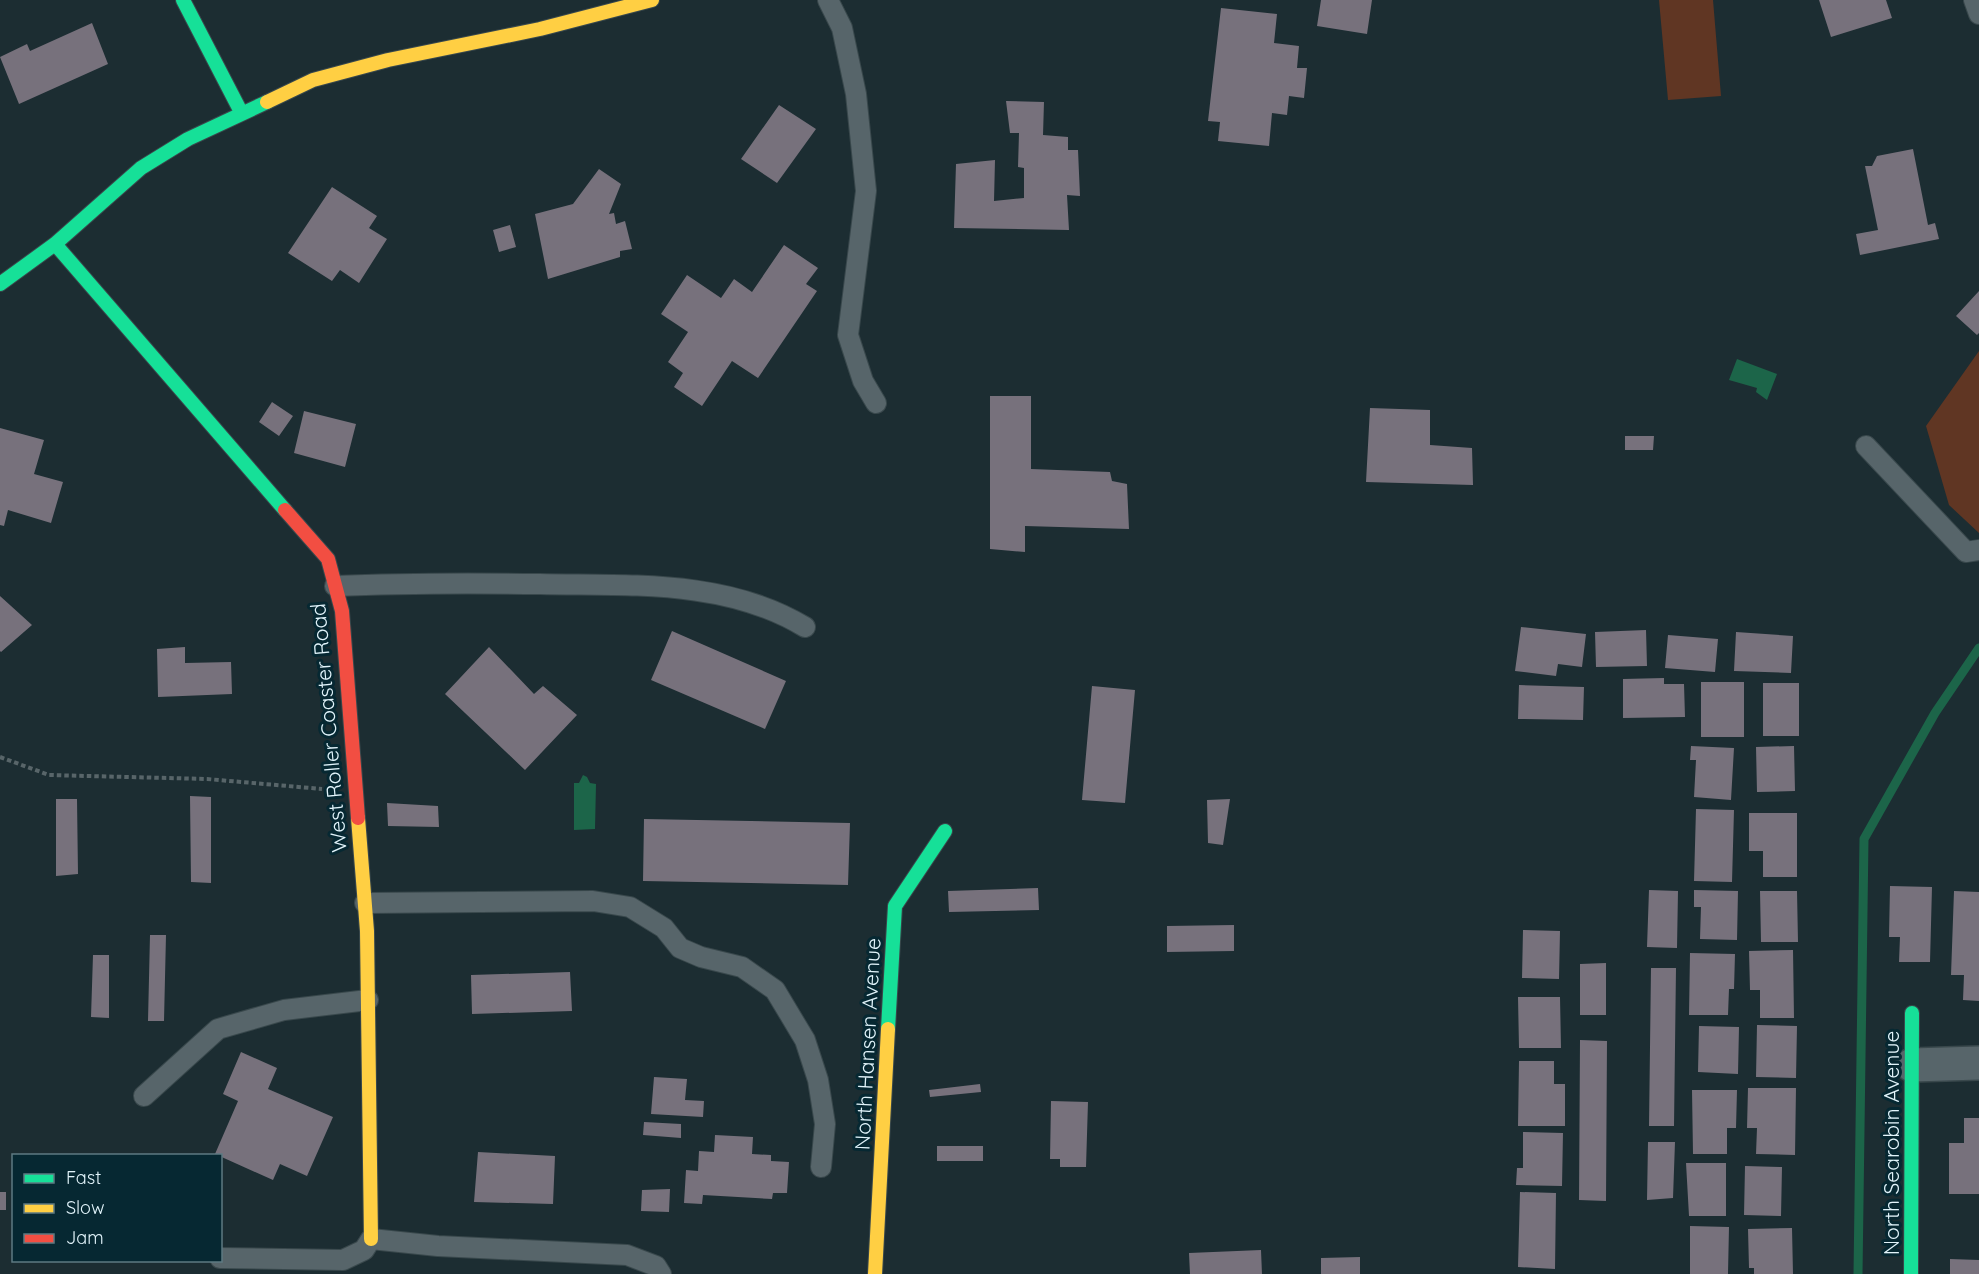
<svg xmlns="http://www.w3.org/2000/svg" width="1979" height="1274" font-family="Quicksand,sans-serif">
  <rect width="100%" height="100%" fill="#1c2d32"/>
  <path fill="#603623" d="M1659 0H1713L1721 96 1668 100Z
    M1979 351V533L1949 505 1926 426Z"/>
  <path fill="#1c6549" d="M1737 359 1777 374 1767 400 1756 392 1757 388 1729 380Z
    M583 775 587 777 590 783 596 784 595 829 574 830V783H579Z"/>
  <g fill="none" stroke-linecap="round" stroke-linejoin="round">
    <path stroke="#1c6549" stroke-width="9" d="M1858 1274 1864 839 1935 713 1979 648"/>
  </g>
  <path fill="#77717c" d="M1321 0H1372L1367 34 1317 26Z
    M1819 0H1886L1892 18 1831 37Z
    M1221 8 1277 14 1274 43 1299 46 1297 68H1307L1304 98 1289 96 1287 115 1272 113 1269 146 1218 141 1220 122 1208 121Z
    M92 23 108 64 19 104 0 57 27 44 30 51Z
    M1006 101 1044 102 1043 135 1068 137V150H1078L1080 196 1067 195 1069 230 954 228 956 164 995 160 994 201 1024 198V168L1018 167 1019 133H1010Z
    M779 105 816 129 777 183 741 159Z
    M1913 149 1928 225 1935 223 1939 239 1860 255 1856 234 1878 230 1865 166H1872L1877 156Z
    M599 169 621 184 609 214 614 213 616 224 625 221 632 249 620 251V257L548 279 535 214 573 204Z
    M332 187 377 216 369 228 387 239 359 283 340 270 332 281 288 253Z
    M510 225 516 247 499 252 493 230Z
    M784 245 818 268 806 284 817 291 758 378 732 361 702 406 674 387 683 373 668 362 688 332 661 314 687 275 721 298 734 279 752 292Z
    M1979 291V333L1977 335 1956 316Z
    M990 396H1031V469L1110 472 1112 481 1127 484 1129 529 1025 526V552L990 549Z
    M272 402 293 416 279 436 259 422Z
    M1370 408 1430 410V445L1472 448 1473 485 1366 482Z
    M304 411 356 424 345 467 294 453Z
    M0 428 44 440 34 474 63 482 51 523 8 510 4 526 0 525Z
    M1625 436H1654L1653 450H1625Z
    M0 596 32 625 1 652 0 651Z
    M1521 627 1586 634 1582 667 1558 664 1556 676 1515 671Z
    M1646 630 1647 666 1596 667 1595 632Z
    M672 631 786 681 765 729 651 680Z
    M1736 632 1793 636 1791 673 1734 671Z
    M1668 635 1718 639 1715 672 1665 668Z
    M185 647V663L231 662 232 694 158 697 157 649Z
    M489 647 534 694 543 686 577 715 525 770 445 694Z
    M1664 678V684H1684L1685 717 1623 718V679Z
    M1701 682H1744V737H1701Z
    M1763 683H1799V736H1763Z
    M1519 685 1584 687 1583 720 1518 719Z
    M1092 686 1135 690 1125 803 1082 800Z
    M1691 746 1734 748 1731 800 1694 797 1696 760H1690Z
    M1794 746 1795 791 1757 792 1756 747Z
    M190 796 211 797V883L191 882Z
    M56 799H77L78 874 56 876Z
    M1230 799 1223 845 1208 843 1207 800Z
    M387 803 438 806 439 827 388 826Z
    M1696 809 1734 810 1732 882 1694 881Z
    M1749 813H1797V877H1763V851H1749Z
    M644 819 850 823 848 885 643 881Z
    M1890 886 1932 887 1930 962H1899L1900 937H1889Z
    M1038 888 1039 910 949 912 948 891Z
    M1649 890 1678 891 1677 948 1647 947Z
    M1694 890 1738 891 1737 940 1700 939 1701 907H1694Z
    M1760 891H1797L1798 942H1761Z
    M1954 891 1979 892V1001L1963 1000 1964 975H1951Z
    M1234 925V951L1167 952V926Z
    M1523 930 1560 931 1559 979 1522 978Z
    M150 935H166L164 1021H148Z
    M1793 950 1794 1018H1760V990H1750L1749 951Z
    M1690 953 1735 954 1734 989H1729L1728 1015H1689Z
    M93 955H109V1018L91 1017Z
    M1606 963V1015H1580V964Z
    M1651 968H1676L1674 1126H1649Z
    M570 972 572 1011 472 1014 471 975Z
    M1518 997H1560L1561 1048H1519Z
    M1757 1025 1797 1026 1796 1078 1756 1077Z
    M1699 1026 1739 1027 1738 1074 1698 1072Z
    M1580 1040 1607 1041 1606 1201 1579 1200Z
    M241 1052 277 1068 268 1089 333 1117 307 1176 280 1164 273 1180 215 1154 238 1101 223 1094Z
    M1519 1061H1554V1084H1565V1126H1518Z
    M654 1077 687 1079 685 1100 704 1101 703 1117 651 1114Z
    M980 1084 981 1092 930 1097 929 1090Z
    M1748 1088H1796L1795 1155 1756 1154 1757 1128H1747Z
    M1692 1090H1737L1736 1128H1727V1154H1693Z
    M1051 1101 1088 1102 1086 1167H1060V1159H1050Z
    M1964 1118H1979V1194H1949V1143H1964Z
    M644 1122 681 1124V1138L643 1135Z
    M1523 1132 1563 1133 1562 1186 1516 1185 1517 1168H1523Z
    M715 1135 753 1137 752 1154 771 1155V1161L789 1162 787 1193H773L772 1199 703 1195 702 1204 684 1203 686 1170 698 1171 699 1151 714 1152Z
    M1648 1142H1675L1673 1198 1647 1200Z
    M937 1146H983V1161H937Z
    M478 1152 555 1156 553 1204 474 1202Z
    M1686 1163H1726V1216H1689Z
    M1745 1166 1782 1167 1781 1216 1744 1215Z
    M670 1189 669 1212 641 1211 642 1190Z
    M0 1192H6V1210H0Z
    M1520 1192 1556 1193 1555 1269 1518 1267Z
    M1690 1226 1729 1227 1728 1274H1690Z
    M1792 1228 1793 1274H1754V1268H1749L1748 1229Z
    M1261 1250 1262 1274H1190L1189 1253Z
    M1360 1257V1274H1321V1258Z
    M1950 1259 1979 1260V1274H1950Z"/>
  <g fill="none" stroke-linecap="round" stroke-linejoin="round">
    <defs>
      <path id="lane" d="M828 0 842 28 856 94 866 191 848 335 863 381 876 403
        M1974 0 1979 14
        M1866 446 1966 552 1979 550
        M335 586C404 583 471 583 540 584 630 586 726 579 805 627
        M365 903 593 901 630 907 664 928 680 948 701 957 742 967 775 990 805 1040 818 1080 825 1124 821 1167
        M144 1096 218 1029 284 1010 368 1000
        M220 1258 343 1260 364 1250 371 1239 438 1246 627 1255 656 1266 661 1274"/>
      <path id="street" d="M1912 1065 1979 1063"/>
      <path id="fast" d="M183 0 241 112
        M55 244 285 510
        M0 284 55 244 141 168 188 139 267 102
        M888 1029 895 906 945 831
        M1911 1274 1912 1013"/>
      <path id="slow" d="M267 102 313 80 388 60 540 29 652 0
        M358 818 367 931 371 1239
        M875 1274 888 1029"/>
      <path id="jam" d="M285 510 328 559 342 611 358 818"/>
    </defs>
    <use href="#lane" stroke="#39484c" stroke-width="22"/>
    <use href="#street" stroke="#39484c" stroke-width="36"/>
    <use href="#fast" stroke="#39484c" stroke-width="16"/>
    <use href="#slow" stroke="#39484c" stroke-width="16"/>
    <use href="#jam" stroke="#39484c" stroke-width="16"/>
    <path stroke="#586569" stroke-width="4" stroke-dasharray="4.5 3" stroke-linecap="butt" d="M0 757 49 775 207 779 322 789"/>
    <use href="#lane" stroke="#57656a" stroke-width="20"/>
    <use href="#street" stroke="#57656a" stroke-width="33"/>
    <use href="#fast" stroke="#16e098" stroke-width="14"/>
    <use href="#slow" stroke="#ffcf43" stroke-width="14"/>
    <use href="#jam" stroke="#f24e42" stroke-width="14"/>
  </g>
  <g text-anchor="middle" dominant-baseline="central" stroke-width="6" stroke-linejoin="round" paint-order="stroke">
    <g font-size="21" fill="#e2f4fb" stroke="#062832">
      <text transform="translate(328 728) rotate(-95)">West Roller Coaster Road</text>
      <text transform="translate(867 1044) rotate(-87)">North Hansen Avenue</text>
      <text transform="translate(1891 1143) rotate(-90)">North Searobin Avenue</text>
    </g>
  </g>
  <rect x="12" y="1154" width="210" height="108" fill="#062832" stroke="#5e7a82" stroke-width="1.5"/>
  <rect x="24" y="1174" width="30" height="9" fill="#16e098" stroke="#5e7a82" stroke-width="1.5"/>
  <text x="66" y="1184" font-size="18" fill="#e2f4fb">Fast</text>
  <rect x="24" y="1204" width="30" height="9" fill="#ffcf43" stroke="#5e7a82" stroke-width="1.5"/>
  <text x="66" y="1214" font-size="18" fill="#e2f4fb">Slow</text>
  <rect x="24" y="1234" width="30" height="9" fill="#f24e42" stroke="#5e7a82" stroke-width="1.5"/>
  <text x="66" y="1244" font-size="18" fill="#e2f4fb">Jam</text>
</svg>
